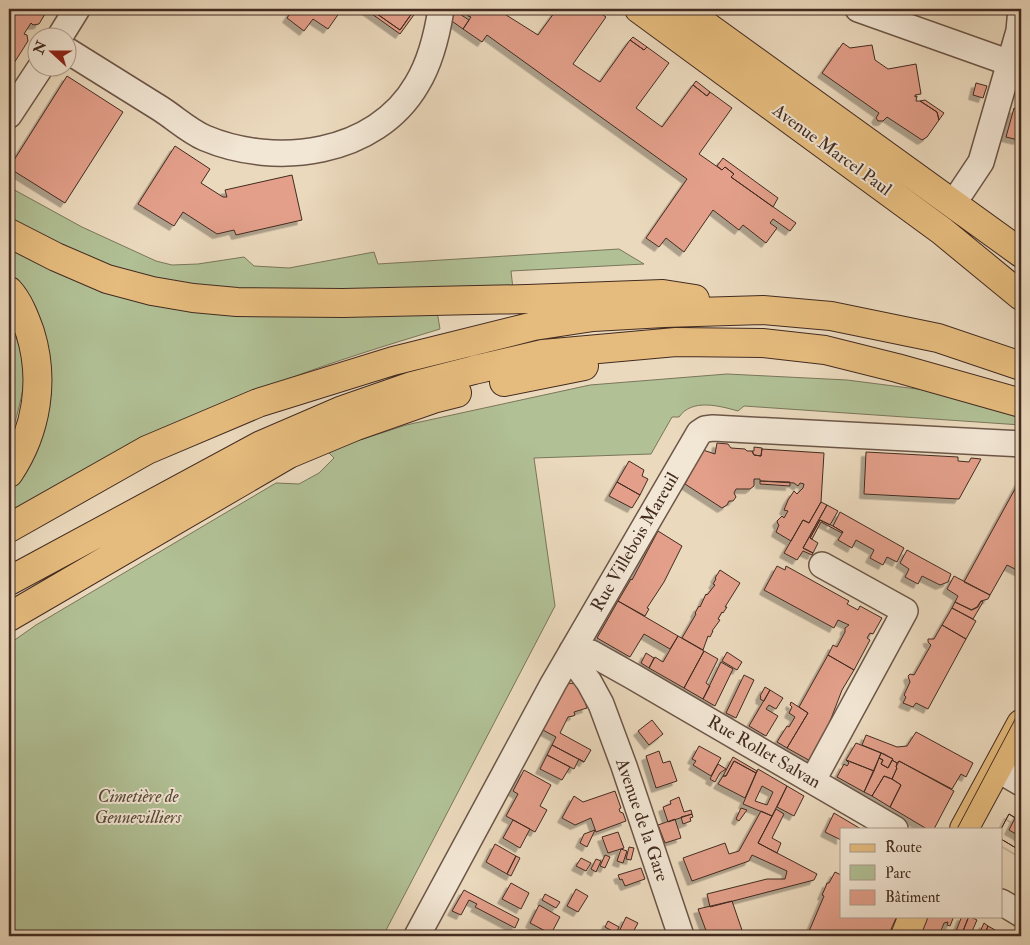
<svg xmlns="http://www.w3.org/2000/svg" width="1030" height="945" font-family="'IM FELL Double Pica',serif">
  <defs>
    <filter id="shadow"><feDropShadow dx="-4.5" dy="4.5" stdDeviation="0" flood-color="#0004"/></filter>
  </defs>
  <rect width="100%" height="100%" fill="#ebd9bd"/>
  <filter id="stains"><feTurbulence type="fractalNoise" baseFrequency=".004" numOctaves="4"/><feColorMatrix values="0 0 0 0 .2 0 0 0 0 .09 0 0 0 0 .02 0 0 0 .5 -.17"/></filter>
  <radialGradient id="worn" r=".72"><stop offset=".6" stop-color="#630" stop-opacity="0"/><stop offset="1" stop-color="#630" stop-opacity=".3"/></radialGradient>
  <path fill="#b1c095" stroke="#7a765b" d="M9 187 82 227 156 261 172 265 198 264 244 257 254 266 289 268 374 252 378 264 619 249 644 264 511 271 513 289 235 292 116 271 9 221Z
    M9 243 99 286 437 311 440 329C371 350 302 371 236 400 159 433 84 473 9 511V487L29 461 23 291 9 277Z
    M9 321C16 337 24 354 24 372 25 392 14 424 9 444Z
    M727 374 847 380 956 394 1021 418V425L744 406 738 411C720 406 692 398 679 417H672L651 454 534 458 555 606 383 936H9V644L36 625 276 483 299 484 319 473 334 458 328 452 335 448 406 425 590 385Z"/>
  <path fill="#e39f8a" stroke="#422b21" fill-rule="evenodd" filter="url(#shadow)" d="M9 9H48L39 24 33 25 31 23 24 34 27 35 28 41 9 71Z
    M293 9H342L328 29 313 19 304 31 287 18Z
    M365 9H370L400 30 414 10 416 12 400 34Z
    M370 9H415L400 30Z
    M435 9H452L469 20 463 29Z
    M467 9H507L503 13 538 35 557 9H594L606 17 573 64 600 82 630 40 644 50 647 47 669 63 636 108 662 127 693 85 707 96 710 92 732 108 699 154 722 170 725 167 734 174 731 177 796 223 790 231 773 219 770 223 777 228 766 243 743 225 739 230 713 210 684 252 666 238 659 247 646 238 687 179 487 35 482 42 463 29 471 17 468 16Z
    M633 37 647 47 644 50 630 40Z
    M843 43 850 48 872 45 875 60 888 69 916 64 921 94 915 95V97L917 96 916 101H920L937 112 939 120 927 137 922 140 887 117 883 121H878L876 118 879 113 822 73Z
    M67 76 123 112 65 203 9 168Z
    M696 81 710 92 707 96 693 85Z
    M976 83 987 86 983 98 973 95Z
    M925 100 944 113 939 120 937 112 920 101Z
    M1021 102V130L1018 140 1006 137 1014 108 1019 110Z
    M175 146 210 169 201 183 223 197H227L225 190 292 175 302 220 236 235 234 230 217 234 183 212 174 226 138 204Z
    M723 158 778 198 773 207 731 177 734 174 725 167 722 170 717 166Z
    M717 443 728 444 731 448 745 449 747 451H752L754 455 761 456 762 449 824 453 821 502 809 523 803 520 791 541 776 532 779 525 778 524 777 521 782 516 784 518 788 511 784 510 788 500 794 491 797 494 803 488 804 484 800 483 798 486 794 483 760 481V479H754V486L750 489H736L734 493 736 497 733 501H729L727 505 722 508 685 484 703 450 715 454Z
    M754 447 762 448 761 456 754 455 752 451H754Z
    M866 452 958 457V461L969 462 971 458 981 459 959 499 864 494Z
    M629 461 644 470 642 476 648 479 640 495 617 482Z
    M1021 478V572L1007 565 990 595 964 582Z
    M760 481 790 482V486L760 484Z
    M617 482 640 495 632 508 609 496Z
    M821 502 827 505 803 548 813 553 812 555 803 551 797 560 784 553 803 520 809 523Z
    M827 505 838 511 830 525 820 520 810 538 818 543 813 553 803 548Z
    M840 512 904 548 897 562 887 557 883 565 870 558 874 550 856 540 852 548 838 540 843 532 833 526Z
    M820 520 833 526 843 532 842 533 821 522 812 539 810 538Z
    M658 531 682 546 664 582 647 608 649 609 645 616 618 601 631 579 632 580Z
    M907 550 951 574 948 582 940 585 922 576 918 584 905 577 909 569 900 563Z
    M777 566 785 570 786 566 849 601 847 604 858 610 860 606 882 618 873 634 870 633 867 638 870 640 854 670 828 655 833 645 837 647 845 632V628L849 625 838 620 834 628 764 590Z
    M720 570 740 583 725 607H727L723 613 722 612 718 619 720 620 712 631H713L710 637 708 636 703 650 682 638 696 614 695 613 699 606 700 607 706 594 707 595 715 585 713 584 716 579 715 578Z
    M954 576 990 595 988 599 981 601 977 607 971 610 955 602 958 596 947 589Z
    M618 601 678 636 670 649 644 634 630 657 597 638Z
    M981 601 983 602 973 619 952 608 955 602 972 610 978 607Z
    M952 608 976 621 966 639 942 625Z
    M942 625 966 639 928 709 916 703 913 707 903 703 906 697 904 695 910 682 908 676 910 674 914 675 931 645 928 642V639H934Z
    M678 636 704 651 684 688 649 668 655 657 663 662Z
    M704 651 718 659 706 683 710 686 703 699 684 688Z
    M727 652 742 662 737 670 722 661Z
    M646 653 654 658 649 668 641 663Z
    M828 655 854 670 842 690 814 763 787 748 808 713 799 707Z
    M721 662 733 669 715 706 703 699Z
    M744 675 754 680 736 718 726 713Z
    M567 683 579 684 587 708 574 712 575 715 573 716 568 717 560 733 591 750 584 762 552 745 556 737 541 729Z
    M765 687 770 690 764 701 760 699 761 697 760 696Z
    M770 690 783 698 776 709 769 705 766 709 778 716 766 736 749 726Z
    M791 702 808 713 787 748 777 742 787 726 789 727 795 717 789 713 792 707 790 705Z
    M652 720 663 734 649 745 638 731Z
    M916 732 973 763 966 777 961 774 952 789 899 761 897 763 892 760 893 759 884 754 862 745 866 735 897 747 907 746Z
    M856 743 881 753 874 771 846 760Z
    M552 745 584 762 579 759 574 769 547 755Z
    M699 746 721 758 711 776 693 765 696 761 692 759Z
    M659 751 663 763 670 761 677 781 656 788 646 756Z
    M881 753 893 759 888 768 881 764 883 760 879 758Z
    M547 755 570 767 562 780 540 769Z
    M733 757 757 771 756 773 734 761 726 776H723Z
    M879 758 883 760 881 764 888 768 892 760 897 763 896 767 897 768 892 779 884 776 872 796 864 792Z
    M846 760 874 771 864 792 837 777 844 764 847 766 849 763Z
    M734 761 756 773 745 798 718 784 723 776H726Z
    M899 761 954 791 934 829H927L890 807 901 785 892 779 897 768 896 767Z
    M718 764 726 769 720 773 715 782 710 779Z
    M758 769 787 786 772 816 743 804ZM762 786 773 792 767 805 755 801Z
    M524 770 551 785 540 806 547 810 535 832 506 816 518 794 513 791Z
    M884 776 892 779 901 785 890 807 872 796Z
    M787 786 804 796 794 816 777 807Z
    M615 791 621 808 619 809 620 812 623 813 626 821 596 832 591 818 575 825 562 818 574 796 583 802Z
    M679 797 684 812 691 810 692 814 668 822 663 807 671 804 670 801Z
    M741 808 747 810 739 821 736 819Z
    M776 809 784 814 772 838 781 843 777 853 758 843Z
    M1021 809V851L1001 839V829L1009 814 1016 818Z
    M761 811 772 816 758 843 817 874 814 880 710 907 707 894 767 879H785L787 871 752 855 749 861 692 881 683 858 725 843 729 854 739 851Z
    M834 813 861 829H841V840L825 832Z
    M692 814 693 817 690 818 691 821 683 824 681 817Z
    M1009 814 1015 818 1009 830 1021 837V851L1001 839V829Z
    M675 819 681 838 665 843 658 825Z
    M513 820 530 829 520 848 503 838Z
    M595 830 587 847 580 843 584 834Z
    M618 832 624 848 608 853 602 837Z
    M495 844 516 856 507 874 486 862Z
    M629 847 634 848 631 860 626 859Z
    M621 849 627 851 623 863 617 861Z
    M605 855 610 857 605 868 600 866Z
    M516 856 520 858 511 876 507 874Z
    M581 858 591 863 586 871 576 866Z
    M596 859 601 861 596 872 591 869Z
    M641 868 645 879 625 886 622 879 620 880 618 875Z
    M835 872 841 875V916H897L888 936H807L824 896 822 895 826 886 827 883H829Z
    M511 883 529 893 521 909 502 899Z
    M576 889 588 896 578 912 567 906Z
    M464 890 519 919 515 928 475 907 477 904 469 900 461 915 452 911Z
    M545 894 560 902 556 908 542 900Z
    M732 901 744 936H708L698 909Z
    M539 905 560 917 551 934 530 923Z
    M924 916H954L950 926 947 925 948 922 944 923 939 936H928L918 932Z
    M962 916H969L961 936H954Z
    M969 916 977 920 970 936H961Z
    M626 917 638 923 631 936H617Z
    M608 921 619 927 616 933 605 927Z
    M984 923 988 926 984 936H978Z
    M988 926 1002 934 1001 936H984Z"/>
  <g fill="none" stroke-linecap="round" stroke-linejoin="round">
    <defs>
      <path id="minor" d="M858 9 1010 63
        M59 38 77 9
        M68 51C99 70 130 90 161 109 175 118 189 131 205 138 276 168 376 155 417 84 431 61 437 35 441 9
        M9 115 40 68
        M952 201 961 192 981 162 1019 31 1021 9
        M997 769 1021 783
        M813 780 905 611 822 565
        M1001 902 1021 914
        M417 936 553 684 699 433 705 429 713 428 1021 444
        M681 936 624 766 601 704 589 682 572 659V651L591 653 632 676 895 829"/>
      <path id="major" d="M639 9 942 231 1021 296
        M683 9 1021 253
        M964 829 1021 724
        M905 936 913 916"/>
      <path id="highway" d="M9 233 56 257 107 279 152 291 193 298 237 302 343 303 527 299 663 294 695 299
        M9 291C19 302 25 318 30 332 45 380 37 431 9 473
        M504 382 584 366
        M9 528 147 450 258 403 393 361 534 326 593 317 664 313 763 310 831 316 938 338 1021 366
        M9 581 261 445 340 411 412 386 474 370 543 354 676 342 762 343 825 350 897 368 1021 403
        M9 617 289 454 356 426 433 399 457 393"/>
    </defs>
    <use href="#minor" stroke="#6c5648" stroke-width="28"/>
    <use href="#major" stroke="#422b21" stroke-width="30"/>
    <use href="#highway" stroke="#422b21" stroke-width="30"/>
    <use href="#minor" stroke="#f2e6d4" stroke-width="25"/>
    <use href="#major" stroke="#e6bc7e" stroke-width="28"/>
    <use href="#highway" stroke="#e6bc7e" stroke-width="28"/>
    <path stroke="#422b21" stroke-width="1" d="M957 829 1021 708"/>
  </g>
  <g text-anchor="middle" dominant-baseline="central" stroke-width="4" stroke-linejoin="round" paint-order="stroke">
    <g font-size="18" fill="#422b21" stroke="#f2e6d4">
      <text transform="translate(832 150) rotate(36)">Avenue Marcel Paul</text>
      <text transform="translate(635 542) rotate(-60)">Rue Villebois Mareuil</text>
      <text transform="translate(764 752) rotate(30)">Rue Rollet Salvan</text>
      <text transform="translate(642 820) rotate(71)">Avenue de la Gare</text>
    </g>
    <g font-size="18" font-style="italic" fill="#584938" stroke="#f2e6d4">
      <text x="138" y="796">Cimetière de<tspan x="138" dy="21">Gennevilliers</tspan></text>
    </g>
  </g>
  <rect width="1030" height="945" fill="none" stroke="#ebd9bd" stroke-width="30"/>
  <rect x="10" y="10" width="1010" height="925" fill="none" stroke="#422b21" stroke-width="2.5"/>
  <rect x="15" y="15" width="1000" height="915" fill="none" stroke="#422b21"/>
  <rect x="840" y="828" width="162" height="90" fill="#f2e6d4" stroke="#ac9b8c"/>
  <rect x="850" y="844" width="25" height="8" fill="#e6bc7e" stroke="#ac9b8c"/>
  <text x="885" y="852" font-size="15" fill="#422b21">Route</text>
  <rect x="850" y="865" width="25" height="15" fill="#b1c095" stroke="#ac9b8c"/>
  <text x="885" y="878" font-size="15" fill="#422b21">Parc</text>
  <rect x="850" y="890" width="25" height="15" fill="#e39f8a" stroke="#ac9b8c"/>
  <text x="885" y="902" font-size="15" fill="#422b21">Bâtiment</text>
  <g transform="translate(52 52) rotate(291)"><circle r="24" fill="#f2e6d4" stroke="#ac9b8c"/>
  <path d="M0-4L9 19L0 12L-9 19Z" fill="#8f2418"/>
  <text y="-8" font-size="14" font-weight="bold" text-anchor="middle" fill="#422b21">N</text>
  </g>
  <rect width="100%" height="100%" filter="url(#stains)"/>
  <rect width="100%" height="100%" fill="url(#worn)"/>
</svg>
